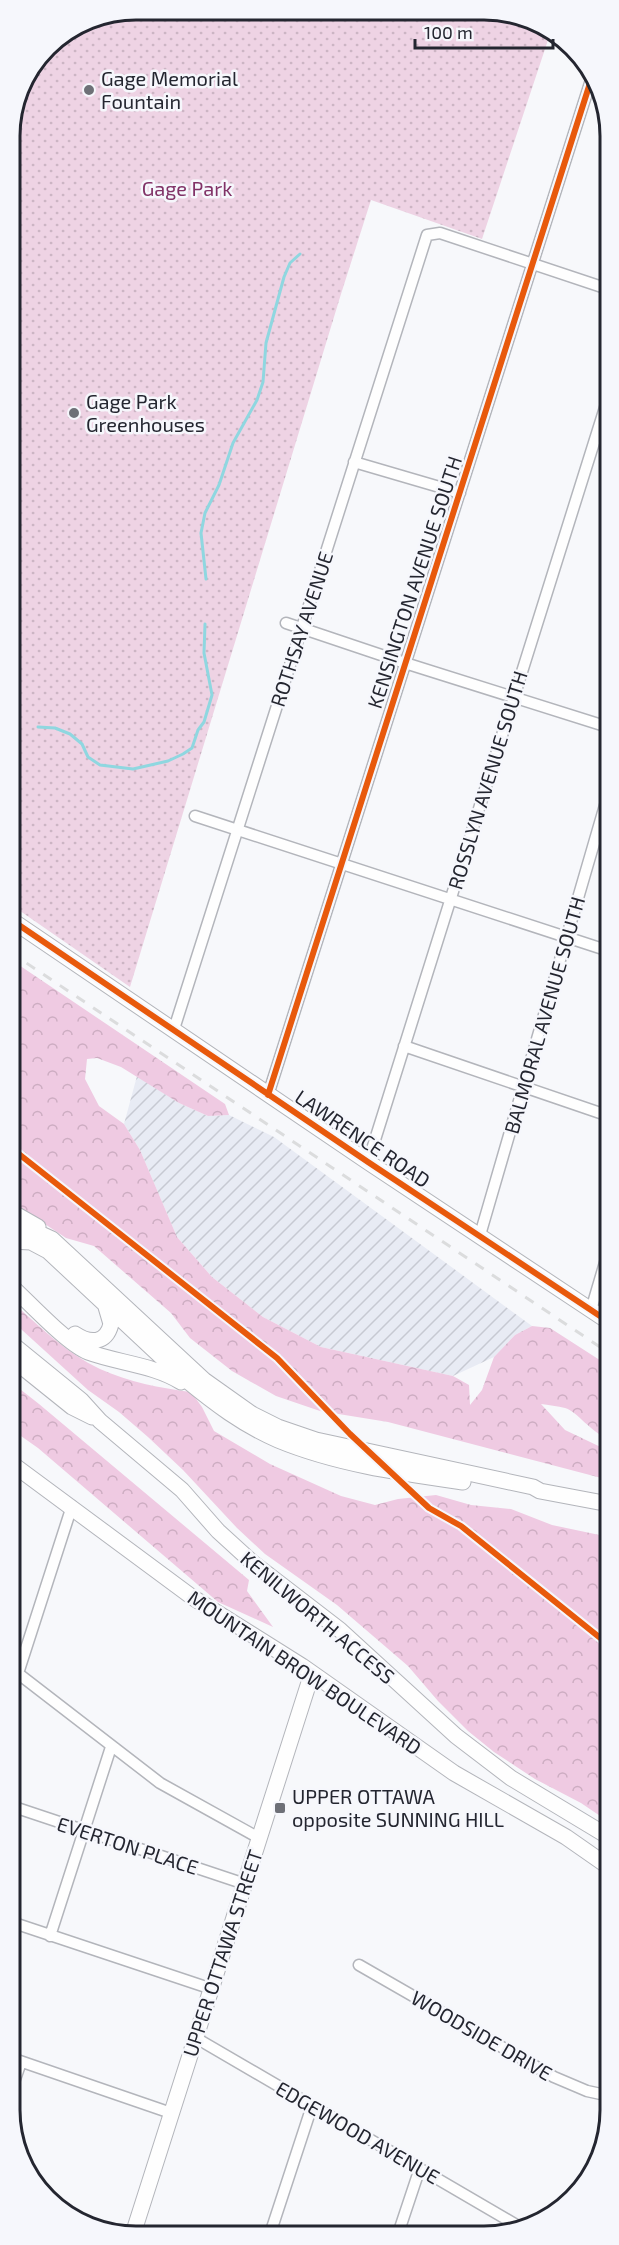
<svg xmlns="http://www.w3.org/2000/svg" width="619" height="2245" font-family="'Exo 2',sans-serif">
  <defs>
    <pattern id="industrial-furrows" width="10" height="10" patternUnits="userSpaceOnUse" patternTransform="scale(1.5)"><rect width="10" height="10" fill="#e8ebf4"/><path d="M-1 1l2-2M0 10L10 0M9 11l2-2" fill="none" stroke="#c7c9d2"/></pattern>
    <pattern id="forest-crowns" width="20" height="18" patternUnits="userSpaceOnUse" patternTransform="scale(1.5)"><rect width="20" height="18" fill="#efcae2"/><path d="M2 6a3 3 0 1 1 6 0M12 15a3 3 0 1 1 6 0" fill="none" stroke="#cdadc2"/></pattern>
    <pattern id="park-dots" width="8" height="8" patternUnits="userSpaceOnUse" patternTransform="scale(1.5)"><rect width="8" height="8" fill="#eed3e4"/><path d="M2 2h.1M6 6h.1" fill="none" stroke="#ccb5c4" stroke-width="1.8" stroke-linecap="round"/></pattern>
  </defs>
  <rect width="100%" height="100%" fill="#f7f8fb"/>
  <path fill="url(#industrial-furrows)" d="M137 1076 179 1103 208 1116 229 1115 274 1137 532 1326 515 1335 494 1357 453 1376 321 1347 263 1317 212 1277 177 1237 140 1150 124 1124Z"/>
  <path fill="url(#forest-crowns)" d="M10 959 225 1104 229 1115 208 1116 179 1103 121 1067 97 1058 87 1059 85 1079 99 1106 124 1124 140 1150 177 1237 212 1277 263 1317 321 1347 453 1376 469 1385 470 1405 482 1390 494 1357 515 1335 532 1326 550 1328 609 1366V1439C591 1433 577 1411 565 1408 558 1406 548 1405 541 1404L565 1430 609 1451V1480L388 1422 320 1411 276 1396 232 1371 190 1338 171 1313 94 1246 66 1238 10 1201Z
    M10 1300C38 1325 66 1353 100 1369 129 1382 160 1388 191 1392L202 1407 214 1431 270 1464 341 1496 375 1505 398 1499 436 1495 471 1505 511 1509 552 1525 609 1537V1822L581 1803 535 1779 494 1752 468 1731 438 1701 408 1666 337 1605 265 1554 237 1528 183 1470 148 1437 119 1412 88 1390 22 1330 11 1317Z
    M11 1382 39 1404 249 1580 247 1591 273 1627 218 1602 38 1448 11 1429Z"/>
  <path fill="url(#park-dots)" d="M136 9 491 11 550 34 482 239 371 200 341 294 130 987 10 904 9 128 19 87 46 46 87 19Z"/>
  <g fill="none" stroke-linecap="round" stroke-linejoin="round">
    <path stroke="#8fd7e0" stroke-width="3" d="M206 579 201 533 205 513 219 485 233 443 257 400 263 382 266 343 284 277 290 263 300 254
      M38 727 55 728 70 734 82 744 88 757 100 765 133 769 168 761 183 754 192 748 198 730 204 722 212 695 204 653 205 624"/>
    <defs>
      <path id="street" d="M354 462 460 493
        M286 623 405 663 608 727
        M195 816 609 951
        M174 1029 427 235 440 233 608 289
        M404 1046 609 1116
        M268 1095 591 80
        M368 1162 608 398
        M480 1235 608 795
        M591 1310 609 1249
        M11 1668 160 1783 259 1838
        M11 1695 72 1506
        M11 1806 245 1884
        M11 1922 212 1989
        M50 1936 111 1747
        M359 1965 554 2077 587 2091 610 2096
        M196 2038 520 2227
        M11 2058 171 2113
        M11 2091 21 2062
        M270 2234 312 2106
        M398 2234 420 2168"/>
      <path id="secondary" d="M10 919 368 1162 609 1322
        M10 1211 38 1227
        M10 1229H30L52 1239 204 1380 252 1414 278 1427 316 1440 533 1487 540 1491 609 1504
        M10 1241 31 1242 48 1251 185 1379C214 1403 243 1425 278 1440 336 1464 401 1473 463 1482
        M10 1285C28 1301 67 1344 88 1352 118 1363 154 1365 181 1382
        M75 1334C90 1344 106 1344 111 1324L106 1307
        M11 1343 81 1400 100 1421 182 1490 218 1531 253 1563 340 1630 456 1736 511 1778 609 1837
        M11 1358 72 1407 92 1417
        M11 1463 192 1597 302 1666 454 1773 566 1837 609 1867
        M133 2234 312 1673"/>
    </defs>
    <use href="#street" stroke="#b3b5bb" stroke-width="13"/>
    <use href="#secondary" stroke="#b3b5bb" stroke-width="17"/>
    <use href="#street" stroke="#fefefe" stroke-width="10"/>
    <use href="#secondary" stroke="#fefefe" stroke-width="15"/>
    <path stroke="#dbdcdd" stroke-width="3" stroke-dasharray="10 10" stroke-linecap="butt" d="M10 952 609 1353"/>
    <defs>
      <path id="cycleway" d="M10 919 368 1162 609 1322
        M268 1095 591 80
        M10 1147 277 1358 350 1434 429 1508 461 1526 609 1645"/>
    </defs>
    <use href="#cycleway" stroke="#f6f7fc" stroke-width="10"/>
    <use href="#cycleway" stroke="#e8590c" stroke-width="6"/>
  </g>
  <g fill="#6e7077" stroke="#f6f7fc" stroke-width="2">
    <circle cx="89" cy="90" r="6"/>
    <circle cx="74" cy="413" r="6"/>
    <rect x="274" y="1802" width="12" height="12" rx="3"/>
  </g>
  <g text-anchor="middle" dominant-baseline="central" stroke-width="5" stroke-linejoin="round" paint-order="stroke">
    <g font-size="20" fill="#242630" stroke="#f6f7fc" text-anchor="start">
      <text x="101" y="78">Gage Memorial<tspan x="101" dy="23">Fountain</tspan></text>
      <text x="86" y="401">Gage Park<tspan x="86" dy="23">Greenhouses</tspan></text>
      <text x="292" y="1796">UPPER OTTAWA<tspan x="292" dy="23">opposite SUNNING HILL</tspan></text>
    </g>
    <g font-size="20" fill="#813267" stroke="#f6f7fc">
      <text x="187" y="188">Gage Park</text>
    </g>
    <g font-size="20" fill="#242630" stroke="#f6f7fc">
      <text transform="translate(414 582) rotate(-72)">KENSINGTON AVENUE SOUTH</text>
      <text transform="translate(301 629) rotate(-72)">ROTHSAY AVENUE</text>
      <text transform="translate(487 780) rotate(-73)">ROSSLYN AVENUE SOUTH</text>
      <text transform="translate(544 1015) rotate(-74)">BALMORAL AVENUE SOUTH</text>
      <text transform="translate(363 1138) rotate(34)">LAWRENCE ROAD</text>
      <text transform="translate(318 1617) rotate(40)">KENILWORTH ACCESS</text>
      <text transform="translate(305 1672) rotate(34)">MOUNTAIN BROW BOULEVARD</text>
      <text transform="translate(128 1845) rotate(18)">EVERTON PLACE</text>
      <text transform="translate(222 1953) rotate(-72)">UPPER OTTAWA STREET</text>
      <text transform="translate(482 2035) rotate(30)">WOODSIDE DRIVE</text>
      <text transform="translate(358 2132) rotate(30)">EDGEWOOD AVENUE</text>
    </g>
  </g>
  <path d="M0 0H619V2245H0ZM136 20H484A116 116 0 0 1 600 136V2110A116 116 0 0 1 484 2226H136A116 116 0 0 1 20 2110V136A116 116 0 0 1 136 20Z" fill="#f6f7fc" fill-rule="evenodd"/>
  <path fill="none" stroke="#242630" stroke-width="3" d="M136 20H484A116 116 0 0 1 600 136V2110A116 116 0 0 1 484 2226H136A116 116 0 0 1 20 2110V136A116 116 0 0 1 136 20Z"/>
  <path d="M415 39v9h138v-9" fill="none" stroke="#242630" stroke-width="3"/>
  <text x="424" y="39" font-size="18" fill="#242630" stroke="#f6f7fc" stroke-width="4.5" paint-order="stroke">100 m</text>
</svg>
